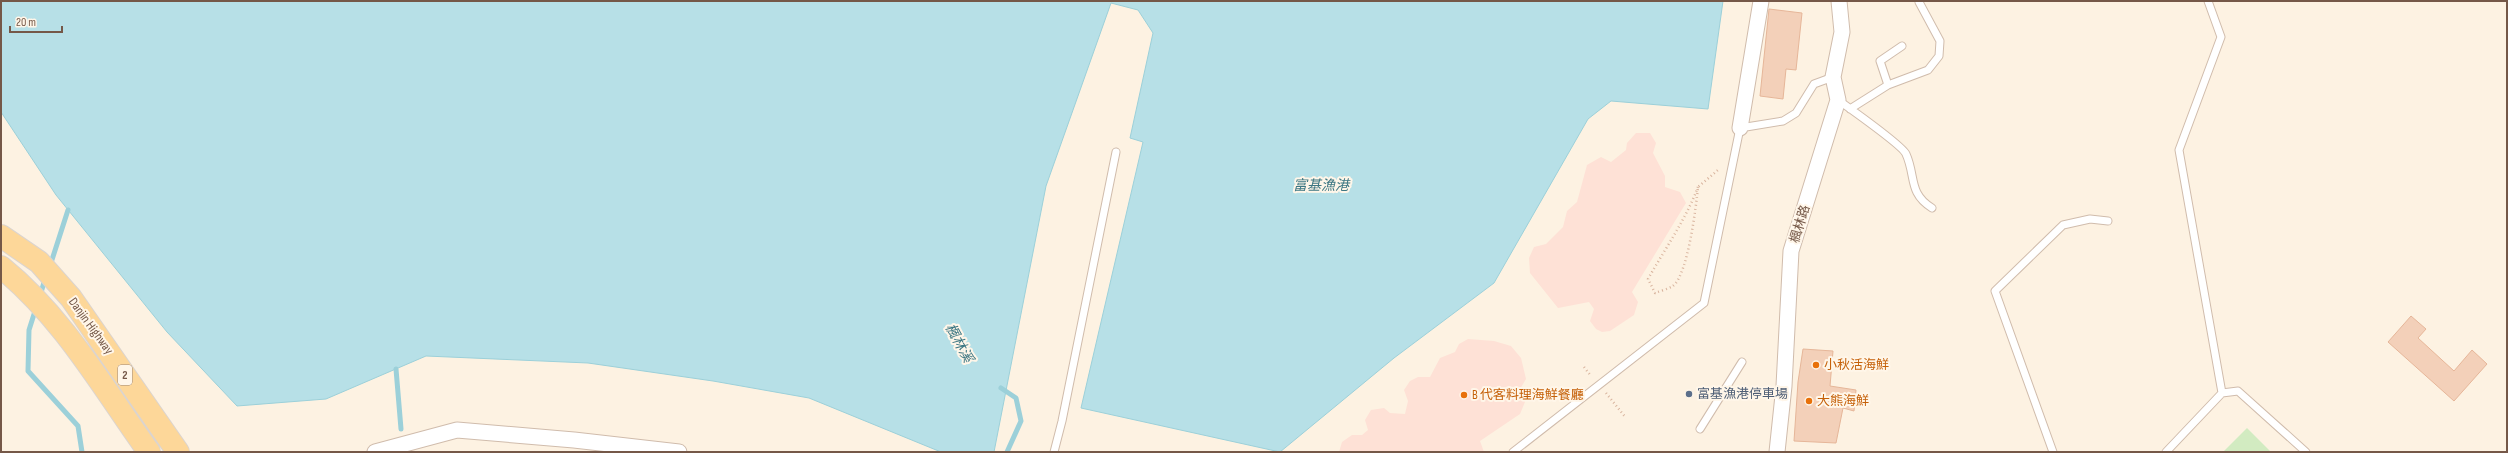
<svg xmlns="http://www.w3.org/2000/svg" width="2508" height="453" font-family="'Sofia Sans Condensed','Noto Sans TC',sans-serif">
  <rect width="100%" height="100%" fill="#fdf2e2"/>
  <path fill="#fee1d6" d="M1636 133H1650L1656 143 1653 153 1665 176V187L1680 192 1686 203 1632 292 1638 302 1634 315 1610 331 1602 332 1596 329 1590 321 1594 309 1589 302 1558 308 1530 273 1529 258 1534 247 1546 244 1563 227 1567 211 1577 202 1587 165 1601 157 1611 162 1626 150 1627 143Z
    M1468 339 1494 341 1511 346 1521 358 1526 379 1520 389 1525 402 1520 414 1480 441 1484 452H1339L1342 442 1352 435H1362L1368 430 1365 420 1371 410 1384 408 1390 413 1405 414 1408 401 1404 390 1410 381 1418 377H1430L1440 358 1455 352 1459 344Z"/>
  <path fill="#d2ebc1" d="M2247 428 2271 452H2223Z"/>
  <path fill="#b7e0e7" stroke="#9cd0d9" d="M1 1H1723L1708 109 1611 101 1588 119 1494 283 1394 358 1280 452 1081 408 1143 142 1130 138 1153 33 1138 10 1111 3 1046 186 994 452H941L809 398 713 381 588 363 426 356 326 399 237 406 167 332 56 195 1 112Z"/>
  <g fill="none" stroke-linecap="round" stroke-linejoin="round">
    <path stroke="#9cd0d9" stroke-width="5" d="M50 266 68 210
      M40 296 45 279
      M36 308 29 330 28 371 78 426 82 452
      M396 369 401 429
      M1001 388 1016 398 1021 421 1007 452"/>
  </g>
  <path fill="#f3d0b9" stroke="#e6b699" d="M1769 9 1802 13 1796 70 1786 69 1783 99 1760 96Z
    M2411 316 2426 329 2418 338 2454 371 2472 350 2487 364 2454 401 2388 342Z
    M1803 349 1833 351 1830 386 1856 390 1854 411 1843 408 1836 443 1794 441 1798 382Z"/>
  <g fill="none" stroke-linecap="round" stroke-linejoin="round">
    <defs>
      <path id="lane" d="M2208 1 2221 37 2179 150 2222 393
        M1888 85 1880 61 1902 46
        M1838 100C1849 108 1902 145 1906 154 1916 176 1908 193 1932 208
        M1850 109 1888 85 1928 70 1939 56 1940 41 1919 2
        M1700 429 1742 362
        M1054 452 1062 421 1116 152
        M1513 452 1704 303 1740 128 1783 121 1796 113 1814 84 1833 77
        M2053 452 1995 291 2063 225 2090 219 2108 221
        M2166 452 2222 393 2238 391 2306 452"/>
      <path id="street" d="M1740 128 1761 1
        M375 452 457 430 574 440 679 452
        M1777 452 1784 386 1791 251 1838 100 1833 77 1842 32 1839 1"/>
      <path id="primary" d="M1 236 39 262 71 298 178 452
        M1 267C63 317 103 388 149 452"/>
    </defs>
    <use href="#lane" stroke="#d0bcac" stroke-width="9"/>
    <use href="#street" stroke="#d0bcac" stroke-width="17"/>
    <use href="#primary" stroke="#dbd4cf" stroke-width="24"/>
    <path stroke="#d8b39d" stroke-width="2.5" stroke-dasharray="1 3" stroke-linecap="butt" d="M1698 187C1686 219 1665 249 1648 279L1655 293C1660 291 1668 289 1673 286 1688 274 1696 207 1698 187L1718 170
      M1584 367 1591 376
      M1606 393 1626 418"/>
    <use href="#lane" stroke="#fff" stroke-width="7"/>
    <use href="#street" stroke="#fff" stroke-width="15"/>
    <use href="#primary" stroke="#fdd799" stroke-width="22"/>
  </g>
  <g fill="#e8710a" stroke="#fff6e9" stroke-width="1.5">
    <circle cx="1816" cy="365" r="4"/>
    <circle cx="1464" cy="395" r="4"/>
    <circle cx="1809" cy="401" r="4"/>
  </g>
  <circle fill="#5c6f8a" stroke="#fff6e9" stroke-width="1.5" cx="1689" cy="394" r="4"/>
  <g text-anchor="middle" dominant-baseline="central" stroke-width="4" stroke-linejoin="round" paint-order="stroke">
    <rect fill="#fff6e9" stroke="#9e8778" stroke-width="1" x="118" y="365" width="14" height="20" rx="3"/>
    <g font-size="12" font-weight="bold" fill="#755848">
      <text x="125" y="375">2</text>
    </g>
    <g font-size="13" fill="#755848" stroke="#fff6e9">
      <text transform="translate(1800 224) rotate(-73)">楓林路</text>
      <text transform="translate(91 326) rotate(54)">Danjin Highway</text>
    </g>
    <g font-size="13" fill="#c56008" stroke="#fff6e9" text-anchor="start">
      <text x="1824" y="365">小秋活海鮮</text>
      <text x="1472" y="395">B 代客料理海鮮餐廳</text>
      <text x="1817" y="401">大熊海鮮</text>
    </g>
    <g font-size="13" fill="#4e5e75" stroke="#fff6e9" text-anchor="start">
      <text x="1697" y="394">富基漁港停車場</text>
    </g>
    <g font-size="14" font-style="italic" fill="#3e7783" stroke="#fff6e9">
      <text x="1321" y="185">富基漁港</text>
      <text transform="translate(959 343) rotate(61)">楓林溪</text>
    </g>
  </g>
  <rect width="2508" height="453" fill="none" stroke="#755848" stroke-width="4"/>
  <path d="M10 26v6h52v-6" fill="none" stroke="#755848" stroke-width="2"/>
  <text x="16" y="26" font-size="12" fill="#755848" stroke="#fff6e9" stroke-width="3" paint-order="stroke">20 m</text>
</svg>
